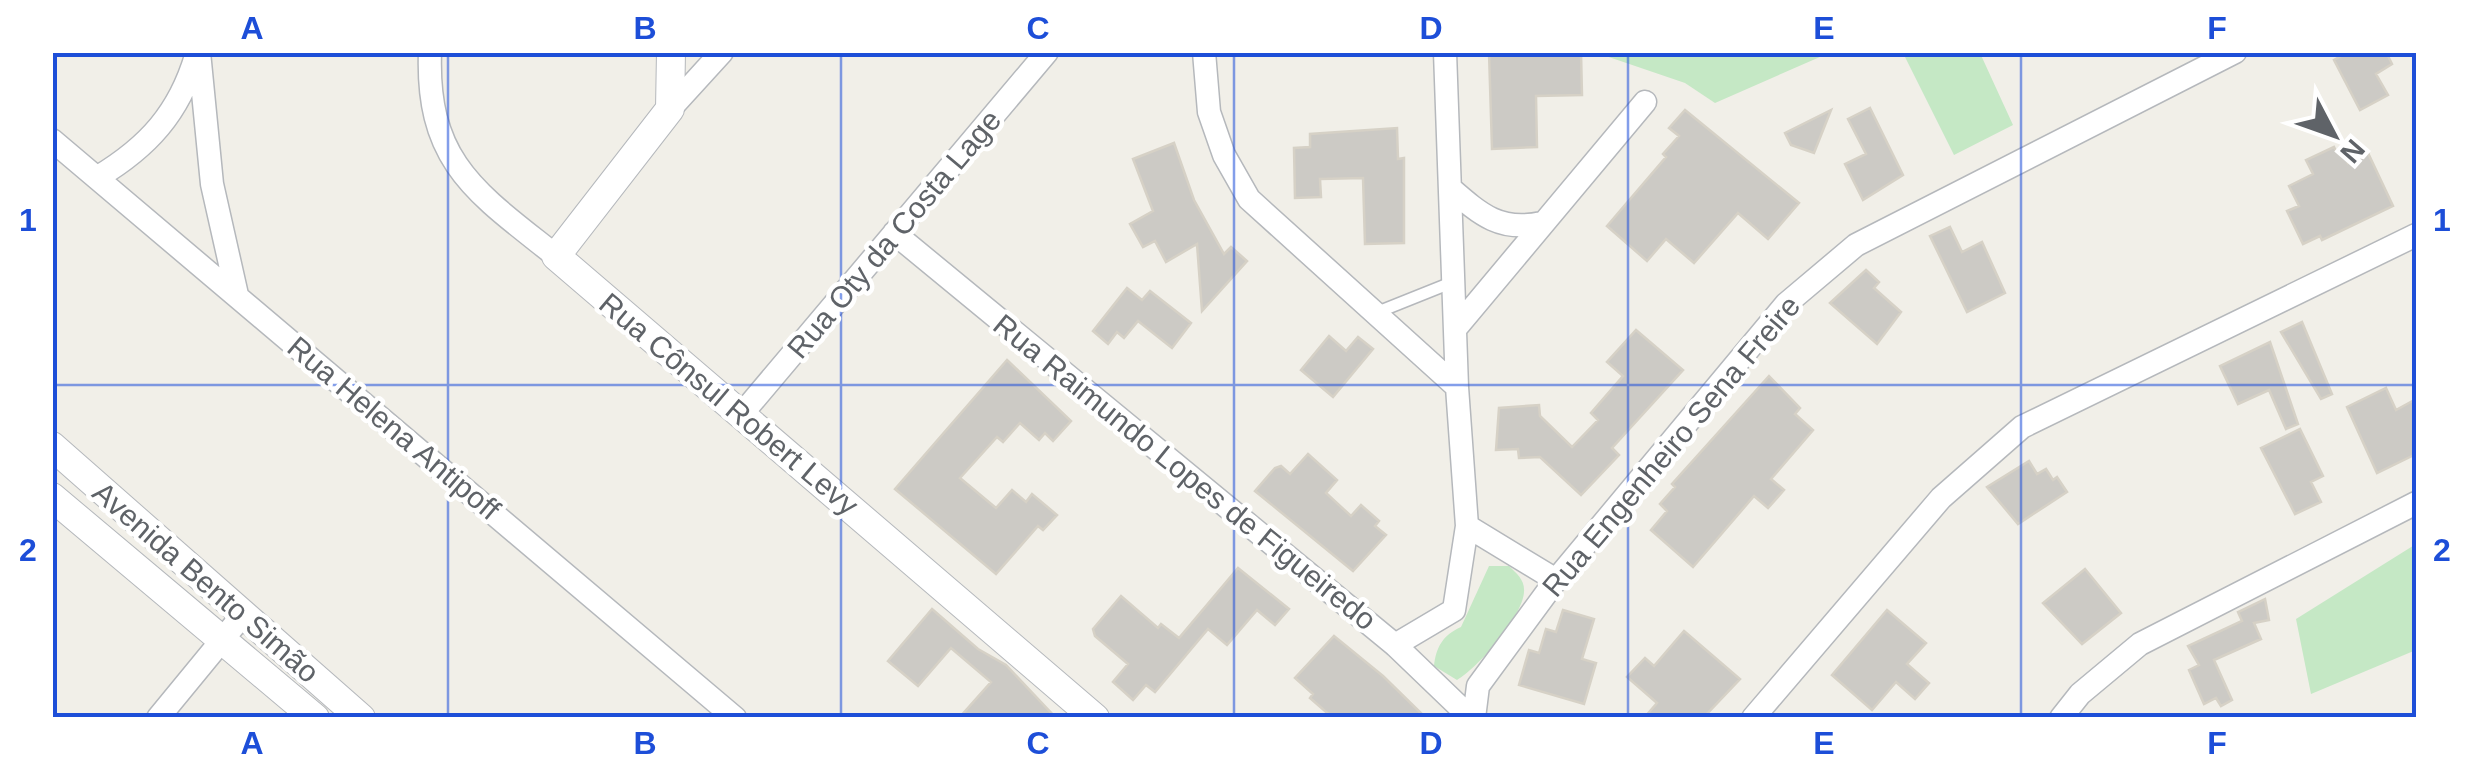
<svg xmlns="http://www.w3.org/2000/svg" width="2469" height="770" font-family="Arial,sans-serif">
  <rect width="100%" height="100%" fill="#f1efe8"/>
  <path fill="#c5e8c5" d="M1597 53H1829L1715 103 1685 83Z
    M1903 53H1980L2013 125 1954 155Z
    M2416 544V650L2311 694 2296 619Z
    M1489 566H1509C1517 574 1525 580 1524 592 1523 616 1477 669 1457 680L1434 666C1436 647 1443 635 1461 627Z"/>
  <path fill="#cccac5" stroke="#d6d1c6" stroke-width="2.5" d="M1489 52H1581L1582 95 1536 96 1537 147 1492 149Z
    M2348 52H2386L2392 64 2376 74 2388 95 2360 110 2334 60Z
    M1870 108 1903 175 1863 200 1845 164 1866 154 1848 119Z
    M1685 110 1799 203 1768 239 1738 213 1694 263 1666 239 1647 261 1607 226 1666 157 1663 154 1679 136 1669 128Z
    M1831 110 1814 153 1791 145 1785 133Z
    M1397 128 1398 159 1404 158V243L1365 244 1363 178 1320 179 1321 197 1295 198 1294 148 1310 147V134Z
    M1174 143 1194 200 1224 254 1231 247 1247 261 1202 311 1197 244 1166 262 1155 241 1143 247 1130 224 1153 211 1133 159Z
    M2334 147 2336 151 2342 149 2348 163 2368 153 2393 206 2322 240 2320 236 2303 244 2287 211 2299 206 2289 186 2313 174 2306 160Z
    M1950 227 1962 252 1982 242 2005 293 1967 312 1930 236Z
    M1866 270 1879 282 1874 288 1901 312 1877 344 1830 303Z
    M1127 288 1142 300 1150 291 1191 323 1172 348 1138 321 1124 338 1117 332 1108 344 1093 331Z
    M2302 322 2332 394 2321 399 2281 332Z
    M1636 330 1683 370 1612 448 1619 455 1581 495 1540 457 1519 458 1518 449 1496 450 1499 408 1539 405 1540 416 1572 447 1598 420 1591 413 1623 376 1607 362Z
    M1329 336 1346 351 1358 337 1373 349 1333 397 1301 370Z
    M2270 342 2298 424 2286 429 2269 390 2238 404 2220 366Z
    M1007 360 1071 421 1053 441 1045 433 1039 440 1020 423 1003 442 997 437 960 478 996 508 1012 490 1026 502 1032 494 1057 515 1043 530 1038 526 996 574 895 489Z
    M1769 376 1800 408 1795 414 1813 430 1771 479 1784 490 1768 508 1754 496 1693 567 1651 530 1667 511 1660 504 1675 487 1672 484Z
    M2386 388 2396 410 2416 399V454L2377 473 2347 407Z
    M2300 429 2323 476 2311 482 2321 502 2295 514 2261 448Z
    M1308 454 1337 480 1326 493 1351 516 1361 505 1379 521 1375 526 1386 535 1353 571 1255 491 1275 468 1281 466 1290 474Z
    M2029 461 2037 474 2046 469 2053 480 2057 477 2067 492 2018 524 1987 487Z
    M1238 568 1289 609 1275 625 1257 610 1227 645 1208 629 1155 692 1146 685 1133 700 1113 682 1128 664 1095 636 1093 629 1121 596 1158 628 1161 624 1179 638Z
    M2085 569 2121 613 2082 644 2043 603Z
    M2265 599 2269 620 2254 623 2261 639 2214 660 2232 700 2221 706 2216 698 2204 704 2189 670 2199 665 2188 646 2242 621 2238 612Z
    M932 609 978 649 1006 665 1056 718H959L991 682 951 648 918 686 888 661Z
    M1563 610 1594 619 1582 659 1596 663 1584 704 1519 685 1529 650 1539 653 1546 629 1556 632Z
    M1887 610 1926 643 1907 664 1929 683 1915 699 1896 682 1872 710 1832 675Z
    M1684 631 1740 679 1703 718H1644L1657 703 1627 677 1645 658 1654 666Z
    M1334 636 1383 676 1426 718H1333L1310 698 1313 694 1295 678Z"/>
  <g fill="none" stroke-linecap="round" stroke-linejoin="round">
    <defs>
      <path id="service" d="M1378 312 1453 282"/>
      <path id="minor" d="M199 52 212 184 237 295
        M430 52C426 163 477 193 556 256
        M1204 52 1209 112 1224 155 1249 199 1457 387
        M670 109 722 52
        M52 140 735 718
        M98 177C148 147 179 113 196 56
        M1450 188C1481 215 1500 232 1542 223
        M894 233 1395 645 1471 718
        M1456 328 1645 102
        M741 415 1047 52
        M1467 526 1556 580
        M1395 645 1454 610 1467 526 1457 387 1445 52
        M158 718 241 617
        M1474 718 1478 686 1556 580 1786 304 1856 245 2235 52
        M1753 718 1941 498 2022 427 2416 235
        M2061 718 2080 694 2140 644 2416 503"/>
      <path id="tertiary" d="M671 52 670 109 556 256 1095 718
        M52 446 361 718
        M52 497 315 718"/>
    </defs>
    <use href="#service" stroke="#b5b8bc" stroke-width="14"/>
    <use href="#minor" stroke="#b5b8bc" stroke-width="25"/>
    <use href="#tertiary" stroke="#b5b8bc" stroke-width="30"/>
    <use href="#service" stroke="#fff" stroke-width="11"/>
    <use href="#minor" stroke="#fff" stroke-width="22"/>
    <use href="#tertiary" stroke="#fff" stroke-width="28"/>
  </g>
  <path fill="none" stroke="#1d4ed8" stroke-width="2.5" stroke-opacity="0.55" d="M448 52V718M841 52V718M1234 52V718M1628 52V718M2021 52V718M52 385H2416"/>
  <g text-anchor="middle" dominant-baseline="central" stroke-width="9" stroke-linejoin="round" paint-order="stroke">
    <g font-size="30" fill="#5f6368" stroke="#fff">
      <text transform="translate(894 234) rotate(-50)">Rua Oty da Costa Lage</text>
      <text transform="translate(729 404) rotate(40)">Rua Cônsul Robert Levy</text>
      <text transform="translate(394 428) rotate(40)">Rua Helena Antipoff</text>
      <text transform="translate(1671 446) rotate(-50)">Rua Engenheiro Sena Freire</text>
      <text transform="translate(1185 472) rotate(39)">Rua Raimundo Lopes de Figueiredo</text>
      <text transform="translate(206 582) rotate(41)">Avenida Bento Simão</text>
    </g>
  </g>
  <rect width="2469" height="770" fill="none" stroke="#ffffff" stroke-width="110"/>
  <g transform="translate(2334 135) rotate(131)" stroke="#ffffff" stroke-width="8" paint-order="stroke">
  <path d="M0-8L18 38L0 25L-18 38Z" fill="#5f6368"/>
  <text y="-15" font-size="28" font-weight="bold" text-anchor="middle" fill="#5f6368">N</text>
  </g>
  <rect x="55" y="55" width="2359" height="660" fill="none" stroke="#1d4ed8" stroke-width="4"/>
  <g font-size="32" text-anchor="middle" font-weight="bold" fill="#1d4ed8">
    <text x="252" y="39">A</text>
    <text x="645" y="39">B</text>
    <text x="1038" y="39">C</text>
    <text x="1431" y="39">D</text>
    <text x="1824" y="39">E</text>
    <text x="2217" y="39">F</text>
    <text x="28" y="231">1</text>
    <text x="2442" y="231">1</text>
    <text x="28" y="561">2</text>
    <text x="2442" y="561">2</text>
    <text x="252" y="754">A</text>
    <text x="645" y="754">B</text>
    <text x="1038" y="754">C</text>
    <text x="1431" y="754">D</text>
    <text x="1824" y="754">E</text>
    <text x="2217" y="754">F</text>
  </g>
</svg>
